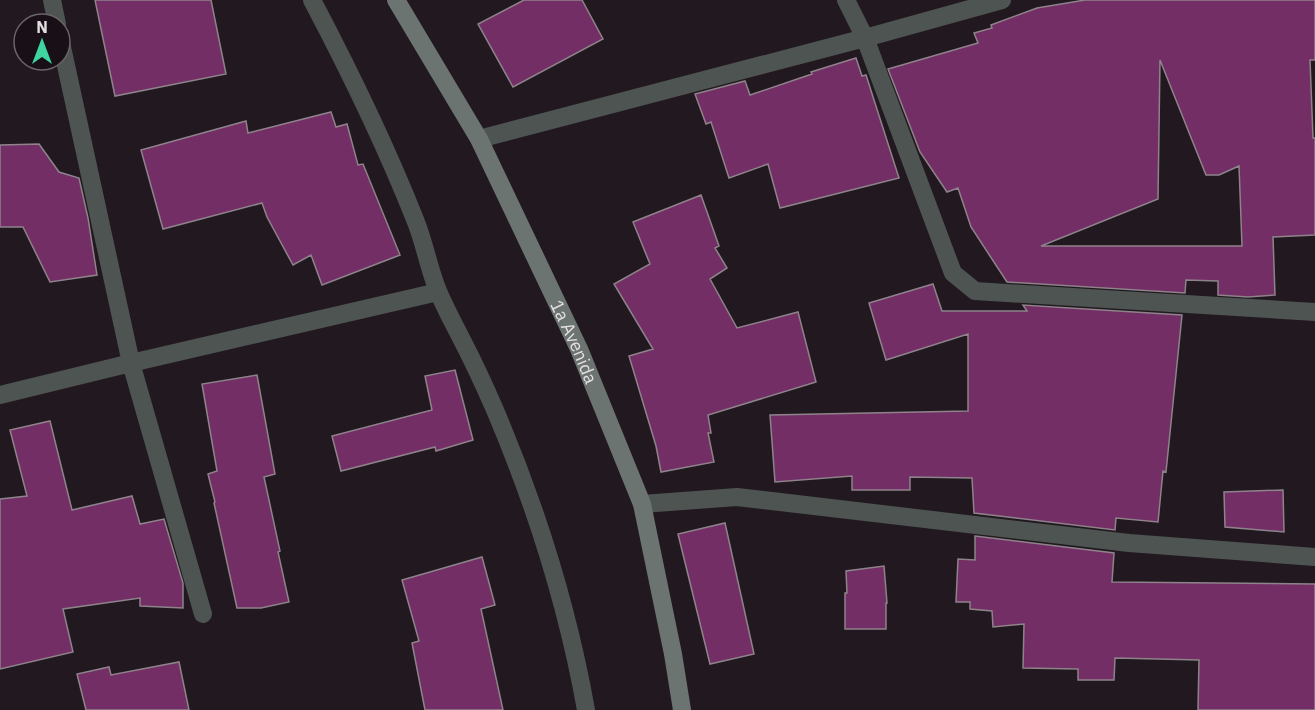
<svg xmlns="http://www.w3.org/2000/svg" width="1315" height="710" font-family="'IBM Plex Sans',sans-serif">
  <rect width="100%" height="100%" fill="#21191f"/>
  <path fill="#732e65" stroke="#8e838b" stroke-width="1.5" fill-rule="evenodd" d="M95 0H211L226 74 115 96Z
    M524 0H582L603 39 513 87 478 24Z
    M1085 0H1315V60H1310L1313 138H1315V235L1273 237 1275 295 1248 297 1218 295V281L1186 280 1185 293 1007 282 971 227 958 188 947 192 920 152 888 69 978 43 974 33 992 28 991 25 1037 8ZM1160 60 1206 175H1219L1239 166 1242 246H1041L1158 199Z
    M856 58 862 76 866 75 899 178 780 208 768 164 729 178 711 122 706 124 695 94 745 81 750 95 812 74 811 72Z
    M331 112 336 127 347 124 358 165 363 164 400 255 322 285 311 255 293 265 267 217 262 203 163 229 141 150 246 121 248 133Z
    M39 144 59 172 79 178 88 218 97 275 50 282 23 227H0V145Z
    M701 195 719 246 715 248 727 268 710 279 737 328 798 312 816 382 708 415 711 433H708L714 462 661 472 656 446 629 356 653 349 614 284 650 264 633 222Z
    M933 284 942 311H1027L1023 305 1182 315 1166 472 1163 471 1158 522 1116 518 1115 530 974 513 972 478 910 477V490H852V476L775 482 770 415 968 411V334L886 360 869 303Z
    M455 370 473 440 436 451 435 447 341 471 332 436 432 410 425 376Z
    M257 375 275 474 264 477 280 551 278 552 289 602 261 608H237L214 503 215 502 208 474 217 471 202 384Z
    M50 421 72 510 132 496 140 524 164 519 183 583V608L140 606V598L63 609 73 652 0 669V499L27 496 10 430Z
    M1283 490 1284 532 1225 527 1224 492Z
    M725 523 754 654 710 664 678 534Z
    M975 536 1114 553 1112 582 1315 584V710H1198L1199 660 1115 658 1114 680H1078V669L1023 668 1024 624 993 627 992 611 970 609V602H956L958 559 975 560Z
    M482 557 495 605 481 609 503 710H425L412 643 419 641 402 580Z
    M884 566 887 603H886V629H845V593H847L846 571Z
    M179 662 189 710H86L77 674 109 667 111 675Z"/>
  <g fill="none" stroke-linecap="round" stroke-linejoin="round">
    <path stroke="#4e5451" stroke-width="18" d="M52 0 57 24
      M312 0C350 72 386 146 416 222 425 245 429 269 438 291 445 308 454 324 462 340 474 363 485 387 495 410 535 504 568 609 586 710
      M846 0 865 38 953 273 975 291 1315 312
      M60 38 131 363 203 614
      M479 139 865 38 1002 0
      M0 395 131 363 438 292
      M642 504 737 497 1129 543 1315 557"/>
    <path stroke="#6b7470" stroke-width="18" id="s1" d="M396 0 479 139 579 349 642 504 673 654 682 710"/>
  </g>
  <g text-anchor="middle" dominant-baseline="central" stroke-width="5" stroke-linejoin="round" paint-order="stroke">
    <g font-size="18" fill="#e5dfe3" stroke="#181016">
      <text stroke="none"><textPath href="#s1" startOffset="386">1a Avenida</textPath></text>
    </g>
  </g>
  <g transform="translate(42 42)"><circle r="28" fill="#181016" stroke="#6a6368" stroke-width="1.5"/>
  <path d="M0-4.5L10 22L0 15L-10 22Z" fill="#40d4a1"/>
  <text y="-9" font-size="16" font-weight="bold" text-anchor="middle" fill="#e5dfe3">N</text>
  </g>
</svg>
